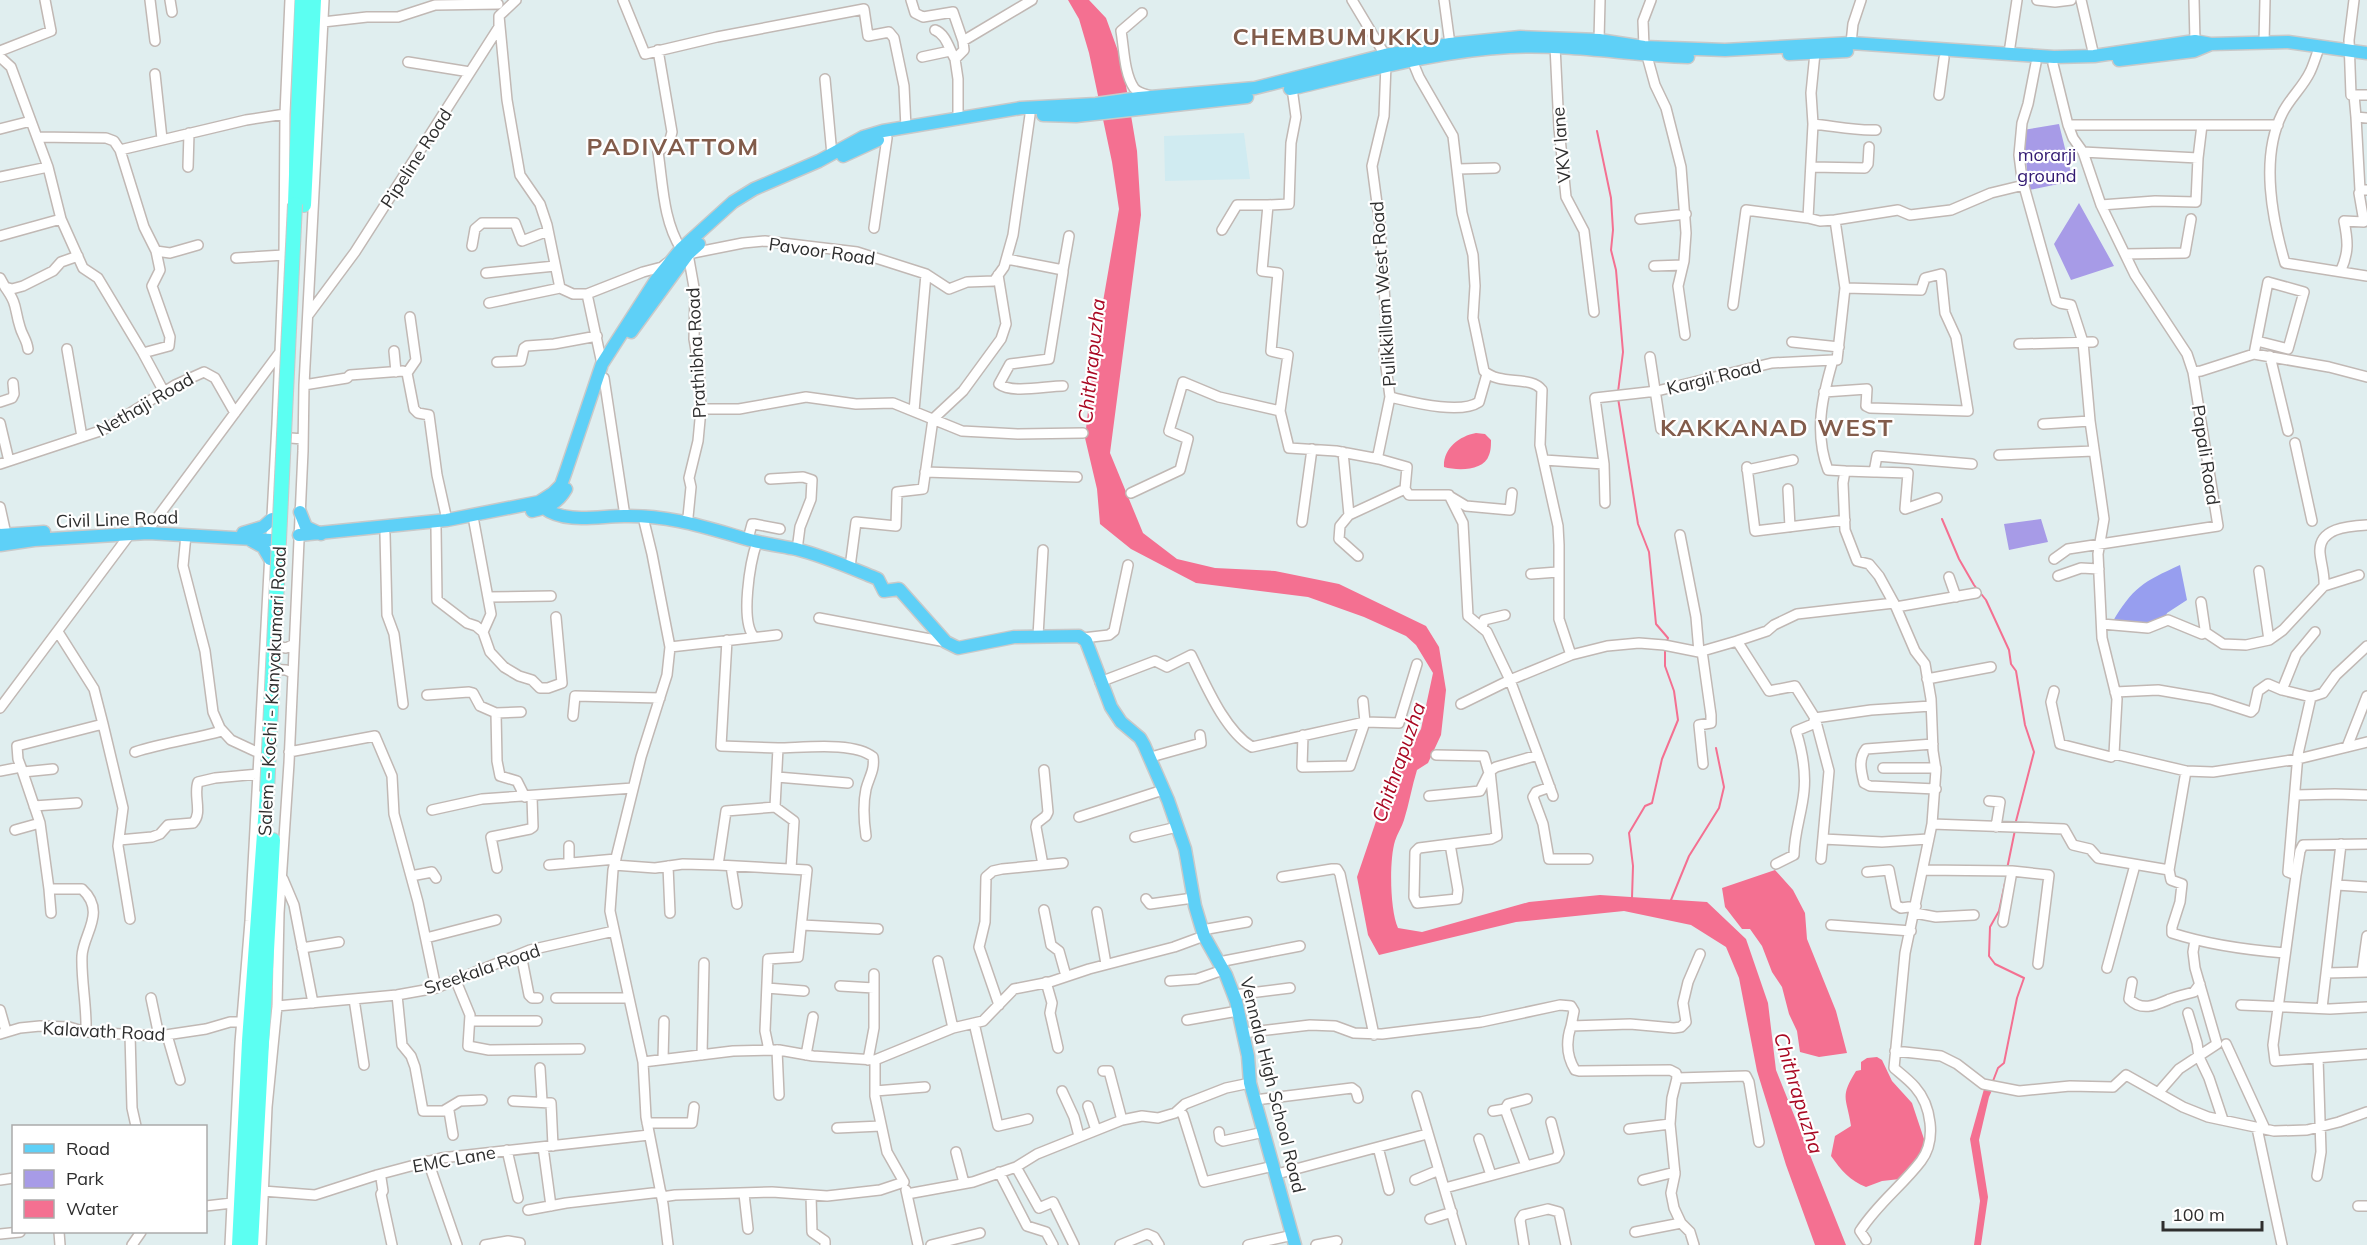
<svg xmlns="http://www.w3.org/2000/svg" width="2367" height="1245" font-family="Mulish,sans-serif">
  <rect width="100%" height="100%" fill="#e0eeef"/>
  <path fill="#d0ebf1" d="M1244 133 1250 179 1165 181 1164 136Z"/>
  <path fill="#a79be7" d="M2059 124 2073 181 2029 190 2023 130Z
    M2079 203 2114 266 2071 280 2054 244Z
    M2041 519 2048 542 2009 550 2004 524Z"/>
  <path fill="#979eef" d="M2180 565 2187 600 2167 613 2165 619 2156 625 2112 623C2133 587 2143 582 2180 565Z"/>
  <path fill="#f47091" d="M1068 0H1089L1106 18 1122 62 1137 151 1141 215 1110 453 1143 533 1177 559 1215 568 1275 571 1339 584 1426 626 1439 647 1446 690 1441 735 1428 763 1417 770C1412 786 1409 804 1404 820 1402 827 1397 834 1395 841 1389 860 1390 911 1398 928L1422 932 1529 902 1600 895 1707 902 1746 939 1768 1003 1776 1070 1846 1245H1815L1786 1165 1757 1071 1739 978 1726 947 1691 925 1624 911 1516 922 1379 955 1368 935 1357 877 1388 786 1421 729 1433 673 1416 645 1406 636 1364 617 1308 597 1196 583 1131 549 1100 524 1097 489 1085 438 1095 348 1119 209 1112 162 1089 53 1079 19Z
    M1476 433 1485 434 1491 440C1491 444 1491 451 1489 455 1484 471 1458 471 1444 467 1443 449 1459 436 1476 433Z
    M1775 870 1793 890 1805 913 1807 939 1836 1011 1847 1053 1819 1057 1800 1052 1797 1031 1789 1014 1782 987 1772 972 1762 946 1750 929H1742L1725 907 1722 888Z
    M1877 1057 1882 1060 1892 1081 1912 1103 1925 1142 1916 1162 1900 1179 1882 1181 1866 1187C1850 1181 1841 1170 1831 1156L1835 1136 1851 1126C1847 1098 1839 1098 1856 1071L1861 1070V1062L1867 1058Z
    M1988 1087 1993 1088 1989 1097 1979 1140 1988 1197 1981 1245H1974L1980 1201 1970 1139 1984 1089Z"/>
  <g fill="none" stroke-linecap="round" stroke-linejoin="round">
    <path stroke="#f47091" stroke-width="2" d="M1597 131 1611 198 1613 230 1611 250 1616 270 1623 352 1618 392
      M1618 398 1638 524 1649 552 1656 624 1668 638 1667 641
      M1942 519 1959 559 1974 585 1986 600 2009 650 2011 664 2016 671 2025 725 2034 752 2015 825
      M2007 869 2015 830
      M1632 898 1633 866 1629 833 1645 806 1652 803 1662 759 1678 720 1674 691 1665 666V650
      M1671 900 1689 856 1719 808 1724 787 1716 748
      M1993 1081 1998 1068 2004 1063 2017 998 2024 978 1995 964 1989 956 1990 927 1999 911 2005 883"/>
    <defs>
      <path id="minor" d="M150 0 155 41
        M170 0 172 12
        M623 0 645 54 717 37 864 9 868 36 889 32 894 38 904 86 906 128
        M911 0 915 13 923 17 953 12 963 41
        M1352 0 1385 55
        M1444 0 1450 44
        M2037 0 2055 2 2071 0
        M2081 0 2094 56
        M2194 0 2195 41
        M2354 0 2349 40 2351 95H2367
        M1142 13 1121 31C1124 48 1124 73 1134 88 1138 93 1145 94 1151 96
        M499 16 507 100 520 175 540 204 547 225 560 288 573 294H587L643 272 662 267 667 263
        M323 22 367 17H398L435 5 498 4
        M935 30C946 34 949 49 955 59
        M1599 40 1600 0
        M1851 43 1853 24 1861 0
        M2264 43 2265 0
        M1555 46 1559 128 1566 197 1584 231 1594 312
        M2320 46C2316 55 2314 64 2310 72 2303 87 2289 99 2282 114 2260 158 2272 218 2285 263L2367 276
        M1644 47 1643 21 1651 0
        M658 50 672 132 669 143 658 152C663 185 663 220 681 249L677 253
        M0 51 51 31 45 0
        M1815 53 1811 93 1813 124 1808 218 1820 221 1835 220 1845 288 1837 360H1833C1822 397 1814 433 1828 470L1845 471 1843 483 1845 530 1857 561 1869 564 1879 576 1896 607 1915 651 1925 664 1931 699 1933 751 1936 770 1932 824
        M2009 53 2017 0
        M1647 56 1655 85 1666 108 1681 167 1686 233 1684 261 1678 286 1685 335
        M0 57 11 67 48 167 61 219 83 268 98 278 143 353
        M922 57 950 51
        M1412 60 1419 77 1453 136 1462 213 1473 255 1475 286 1473 318 1484 371C1500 386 1531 375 1542 390L1540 445 1558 526 1559 545V619L1571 655
        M408 62 470 72
        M2036 63 2028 104 2022 123 2019 155 2022 179 2056 301 2060 303 2071 305 2083 342 2090 421 2104 519 2098 554 2102 638 2117 699 2114 754
        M1386 64 1384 116 1372 166 1380 226 1387 333 1384 352 1390 397 1378 455 1379 459 1407 467 1405 489 1409 495H1449L1463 523 1468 616 1487 632 1510 680 1538 755 1496 767 1490 771 1497 836 1491 839 1450 844 1458 890 1457 899 1417 903 1414 897 1415 852 1419 848 1450 844
        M2053 64 2068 125 2073 138 2083 152 2101 205 2135 275 2187 354 2193 372 2201 371 2254 354 2329 367 2367 377
        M155 74 162 139
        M825 79 832 155
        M1939 95 1944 58
        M2354 95 2356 117
        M2367 118 2356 117 2360 190H2367
        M958 119V79L955 59 964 50 963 41 1032 0
        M1813 124C1834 126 1855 131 1876 130
        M2068 125H2278
        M0 129 31 121
        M37 137 106 138 114 141 120 150
        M2083 152 2198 158 2202 125
        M188 167 189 133
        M1811 167 1865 168 1868 164 1869 147
        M1458 169 1495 168
        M0 177 48 167
        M1268 205 1289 204 1291 143 1296 117 1292 88
        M2101 205 2155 201 2196 202 2198 158
        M1640 219 1686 214
        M1835 220 1898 210 1910 215 1951 210 1991 193 2024 185
        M874 228 887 138
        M1222 230 1237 205H1268L1262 271 1278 273 1271 351 1288 355 1280 411
        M0 236 61 219
        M472 246 475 229 482 223H515L522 241 548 231
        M156 251 170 253 198 245
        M2125 254 2185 253 2191 219
        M236 258 284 255
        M1007 259 1063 270V272L1049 359 1010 364 999 384C1012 394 1046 386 1063 386
        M1654 266 1683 265
        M1063 270 1069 236
        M2341 270C2349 252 2348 241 2344 221L2364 222 2359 193
        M486 273 555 266
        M0 278 5 287 12 289 23 286 53 271 61 262 78 256
        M5 287C18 305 14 308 20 327 22 335 27 340 28 349
        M587 294 602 364
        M489 303 560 288
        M1733 305 1746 210 1808 218
        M309 314 355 252 499 27V16L516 0
        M1792 342 1839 347
        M2019 344 2093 342
        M67 349 82 437
        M394 351 396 372
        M2254 354 2268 282 2304 292 2288 349 2257 341
        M2270 356 2288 431
        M1650 357 1661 429
        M497 362 521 361 524 348 527 346 554 344 597 336
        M407 373 414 409 418 413 429 415 437 475 447 520
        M597 376 604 378 625 516
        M304 385 347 378 350 375 403 371 407 373 416 360 410 317
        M164 392 143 353 169 346 170 337 152 286 160 270 156 251 144 227 120 150 246 120 285 114
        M1824 392 1867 389 1866 406 1870 408 1968 411 1956 337 1945 313 1941 274 1925 278 1921 290 1845 288
        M1390 397C1412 402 1460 415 1479 402L1487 374
        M0 402 12 398 14 394 13 383
        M701 409H739L806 397 856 404 893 403 962 431 1018 434 1083 433
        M914 411 926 274
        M0 423 9 461
        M2043 424 2090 421
        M278 437 303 439
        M2295 443 2312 521
        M1343 452 1349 515
        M1999 455 2094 451
        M1544 460 1604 464 1595 398 1657 391 1772 363 1833 360
        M0 464 103 430 175 385 204 372 215 378 235 413
        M1604 464 1605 503
        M1747 467 1755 531 1845 520
        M1747 470 1793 460
        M925 472 1077 477
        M770 479 803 477 812 480 811 499 800 527 797 550
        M1788 489 1790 527
        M1131 493 1180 470 1188 439 1169 431 1183 382 1219 397 1280 411 1289 448 1336 451 1379 459
        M1451 497 1466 506 1510 510 1512 493
        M1937 498 1905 509 1908 473 1845 471 1874 472 1877 456 1972 464
        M0 507 6 534
        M643 517 652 554 670 647 667 675 641 757 613 870 610 911 643 1062 646 1117 663 1204 668 1245
        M684 521 688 517 691 487 689 478 698 441 701 409 699 367 694 339 695 293 688 254 743 243 765 241 857 252 926 274 949 289 967 282 994 281 1004 267 1013 235 1030 115
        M474 522 491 614 483 632
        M1302 522 1312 449
        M151 526 280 352
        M436 528 437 600 467 623 476 626 483 632 490 652 504 667 519 676 532 680 540 688H548L562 683 556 617
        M385 534 387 615 394 634 403 704
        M186 535 183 566 205 651 213 712 220 728 231 740 259 753
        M1680 535 1696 617 1699 652
        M748 539 752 524H754L780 529
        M1358 556 1339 539 1340 526 1349 515 1405 489
        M2054 559 2068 549 2218 526 2193 372
        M850 567 856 522 896 526 897 492 923 489 933 419 963 391 1001 339 1006 324 998 275
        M2259 571 2269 640
        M1531 574 1558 572
        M2058 576 2081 568 2099 569
        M1949 577 1956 597
        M2324 586 2359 575
        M488 597 551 596
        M1896 607 1976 593
        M819 618 946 642
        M2102 624 2148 628 2168 620 2202 634 2205 632V629L2201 602
        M1482 628 1484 620 1505 615
        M58 632 94 689 103 724 123 808 118 846 130 919
        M2205 632 2223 644 2246 645 2269 640 2283 630 2324 586C2325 575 2321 564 2320 553 2318 528 2348 526 2367 525
        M1038 636 1043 550
        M754 637C740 621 750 562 757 542
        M1083 638 1109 635 1114 631 1128 565
        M1737 641 1767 631 1774 625 1797 614 1894 603
        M269 645 286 648 294 644
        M2367 646 2336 675 2323 693 2311 697 2298 754 2288 872 2296 875 2273 1045 2275 1061 2367 1054
        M670 647 777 635
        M1702 651 1711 715V723L1699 725 1703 764
        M269 669 286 670 293 673
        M1927 679 1991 667
        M1100 682 1155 661 1167 667 1191 655C1205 683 1224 730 1252 747L1365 722 1363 701
        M2282 690 2296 655 2315 632
        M2054 691 2051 702 2060 744 2111 757 2114 754
        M2115 692 2158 690 2211 699 2251 712 2254 709 2258 691 2268 684 2282 690 2311 697
        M427 695 469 692 473 693 480 706 496 713
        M1461 704 1510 680 1571 655 1607 646 1639 643 1664 645 1699 652 1737 641 1769 691 1795 686 1815 718 1829 771 1821 859
        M0 708 130 534
        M521 712 496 713 497 761 500 776 517 781 525 797
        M573 716 575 696 660 698
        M1303 735 1302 767 1350 766 1365 722 1399 723 1417 664
        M1933 744 1866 749C1858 759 1861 771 1864 783L1870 786 1936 789
        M2347 747 2367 696
        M778 748C801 748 854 741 873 757 875 770 869 777 866 789 863 803 864 822 866 836
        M135 752C163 743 193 739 222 731
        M289 752 375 736 392 776 394 814 418 902 436 988
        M2114 754 2186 771 2213 772 2298 759 2367 742
        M1538 755 1553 796
        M1151 757 1201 743 1200 735
        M21 767 18 759 17 746 103 724
        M1883 768H1936
        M0 771 21 767 40 823 49 889H82C107 912 83 934 82 956 81 980 87 1007 86 1032
        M23 772 53 769
        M777 777 848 783
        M1550 787 1536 792 1533 797 1543 824 1549 859H1588
        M2296 795 2335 794 2367 795
        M1429 796 1480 791 1489 773 1484 756 1436 755
        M1989 801 2000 802 1996 827
        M34 806 77 803
        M775 807 794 821 791 869
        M432 810 482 799 633 788
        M1079 817 1163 790
        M15 830 40 823
        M1135 837 1177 827
        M1823 839 1882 842 1928 839
        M119 840 152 837 160 834 168 825 193 823C203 813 193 795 198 782L215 778 258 774
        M569 863V846
        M1776 864 1794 855C1794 833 1802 813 1804 791 1806 770 1802 750 1796 731L1813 724 1815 718 1871 710 1931 706
        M549 865 616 859
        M614 865 655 868 683 864 718 865 726 811 775 807 778 748 721 746 727 640
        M718 865 807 870 798 957 768 959 765 1031 769 1050
        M1043 865 1036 827 1037 823 1046 816 1048 812 1044 770
        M668 866 670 913
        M731 866 737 904
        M497 868 491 837 530 829 533 827 532 797
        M1923 870 2012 871 2003 922
        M2169 870 2171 880 2182 884 2180 902 2172 927V933C2209 945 2247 950 2285 953
        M2012 871 2049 875 2038 964
        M1867 872 1889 870 1896 905 1901 908 1916 906
        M2296 875 2300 851 2303 845 2367 844
        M411 876 432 872 436 878
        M1282 877 1332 869H1337L1340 874 1374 1035
        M283 879 294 905 313 1003
        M2337 885 2367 887
        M49 889 51 913
        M1146 899 1150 904 1193 898
        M1044 910 1051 945 1059 951 1066 976
        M1097 912 1106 964
        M1915 913 1936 917 1974 915
        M802 925 878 929
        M1831 925 1911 931
        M1202 930 1247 922
        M426 938 496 920
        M302 948 339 942
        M521 954 529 995 532 998H538
        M938 961 953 1028
        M1219 962 1300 946
        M2107 968 2135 865
        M2362 972 2367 936
        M2326 973 2367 972
        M456 981 470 1015 468 1046 489 1050 580 1049
        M1170 981 1197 979 1223 970
        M1046 982 1052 1003 1050 1013 1058 1048
        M2132 982 2129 999C2142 1012 2156 1005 2170 999 2178 996 2186 994 2194 992L2200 984
        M840 986 874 988
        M767 988 804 991
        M397 995 402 1045 411 1056 415 1067 423 1111H449L453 1135
        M1234 995 1290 988
        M151 998 159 1036
        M556 998H628
        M354 999 364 1065
        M999 1005 979 947 985 922 986 877 993 871 1002 869 1063 863
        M2241 1005 2330 1009 2367 1007
        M277 1006 397 995 436 988 530 950 614 931
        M2322 1008 2341 844
        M0 1010 6 1031
        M2188 1013 2197 1043 2199 1057 2209 1078 2223 1120
        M1187 1020 1238 1011
        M470 1021H537
        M974 1023 998 1126 1028 1119
        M1243 1033 1310 1025 1335 1026 1354 1033 1382 1034 1481 1022 1560 1005 1571 1006 1574 1011 1571 1026
        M0 1034 20 1028 40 1026 69 1027 86 1032 159 1036 206 1029 230 1022H244
        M130 1034 132 1108 136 1126
        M167 1035 180 1080
        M2226 1044 2265 1129
        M777 1050 779 1095
        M1895 1051 1941 1056 1957 1064 1983 1084 2019 1091 2070 1086 2113 1087 2126 1075 2183 1107 2208 1117 2274 1131 2307 1130 2339 1122 2367 1112
        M702 1055 704 963
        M806 1055 813 1017
        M663 1059 664 1021
        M868 1060 874 1028V974
        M643 1062 733 1051 779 1050 813 1056 875 1060 953 1028 983 1021 1014 989 1050 982 1089 969 1174 947 1204 936
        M540 1068 542 1101
        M1103 1071H1109L1122 1120
        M1677 1078 1746 1076 1749 1082 1759 1142
        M875 1091 925 1087
        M1062 1091 1074 1117 1079 1136
        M2158 1093 2179 1069 2217 1044 2195 968 2193 952 2195 940
        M1417 1096 1461 1245
        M1255 1100 1352 1088 1356 1091 1358 1098
        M513 1101 551 1103 553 1146
        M1088 1106 1096 1130
        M445 1110 460 1101 482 1100
        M1179 1110 1183 1115 1204 1182 1274 1166
        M1493 1111 1505 1109
        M647 1123H692L694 1107
        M837 1128 881 1126
        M2257 1128 2282 1245
        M1629 1129 1670 1124
        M1219 1132 1220 1139 1223 1141 1264 1132
        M1479 1139 1491 1175
        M543 1147 551 1206
        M1378 1147 1389 1190
        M507 1150 518 1198
        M956 1152 964 1183
        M428 1161 457 1245
        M1526 1166 1505 1109 1508 1104 1527 1099
        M1016 1167 1039 1208 1053 1202 1074 1245
        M999 1172 1027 1226 1046 1232 1053 1245
        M1277 1174 1427 1134
        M377 1175 381 1178 383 1191 381 1194 392 1245
        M2317 1176 2321 1152 2318 1058
        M0 1180 14 1178
        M1415 1180 1439 1170
        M1643 1180 1675 1172
        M1445 1188 1556 1158 1559 1153 1551 1122
        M906 1190 918 1245
        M263 1191 315 1195 377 1175 441 1158 649 1135
        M744 1194 748 1229
        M907 1194 973 1182 1016 1167 1037 1154 1122 1120 1142 1116 1158 1118 1175 1113 1185 1104 1226 1088 1250 1083
        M811 1195 812 1232 825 1241V1245
        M662 1197 675 1195 772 1192 827 1196 880 1190 904 1182 887 1152 875 1096V1060
        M206 1206 232 1203
        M2358 1206H2367
        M528 1210 566 1203 661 1192
        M1430 1219 1452 1212
        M59 1232 60 1245
        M1635 1232 1681 1223
        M0 1234 20 1232
        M1866 1240 1860 1231C1878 1203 1902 1186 1921 1161 1937 1140 1931 1105 1915 1087 1909 1080 1901 1074 1894 1068L1905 953 1932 824 2064 829 2073 845 2090 849 2098 858 2169 870 2186 771
        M132 1245 141 1232
        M230 1245 240 1043 250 921 277 424 284 255 285 114 290 0
        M261 1245 267 1107 277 1006 279 913 289 763 303 451 304 385 324 0
        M485 1245 508 1241 520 1243
        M931 1245 980 1233
        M1120 1245 1147 1234 1154 1237 1159 1245
        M1248 1245 1293 1235
        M1316 1245 1337 1241
        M1524 1245 1520 1220 1523 1215 1548 1209 1559 1212 1566 1245
        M1694 1245 1690 1232 1681 1223 1674 1208 1671 1193 1675 1174 1670 1124 1672 1098 1677 1078 1676 1073 1670 1070 1579 1071 1575 1070C1567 1057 1566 1041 1571 1026L1630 1024 1674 1028 1681 1027 1686 1022 1683 1003 1688 982 1700 954"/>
      <path id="major" d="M1789 54 1847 51
        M2119 60 2194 51 2211 44
        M1290 89C1364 72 1435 51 1510 47 1570 44 1629 55 1688 57
        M1043 115 1076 116 1247 97
        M843 156 878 140
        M631 332 688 254 699 244
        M544 508C565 524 599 516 624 516 671 515 707 528 750 540 765 544 781 546 796 549 824 556 851 568 878 579L884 591 899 589 946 642 958 648 1014 637 1079 636 1086 641 1111 707 1121 722 1140 738 1144 745 1168 800 1185 849 1195 906 1204 936 1226 975 1236 1001 1248 1056 1250 1083 1295 1245
        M532 511C547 508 558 503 566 489
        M300 512 306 527 321 534
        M243 533 263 527 272 519
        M0 535 44 532
        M299 535 447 520 539 502 553 493 561 485 566 471 602 364 656 280 681 249 733 202 754 189 819 161 863 137 883 131 1021 108 1096 104 1139 98 1255 88 1385 55 1450 44 1520 37 1599 40 1644 47 1725 50 1851 43 2054 57 2094 56 2195 41 2211 44 2288 42 2367 53
        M250 540 263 547 270 559
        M0 545 34 540 148 533 271 540"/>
      <path id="highway" d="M295 204 302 0
        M304 205 314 0
        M239 1245 249 1041 267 792
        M251 1245 273 840"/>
    </defs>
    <use href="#minor" stroke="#c1b8b4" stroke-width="12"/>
    <use href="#major" stroke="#c9c9c9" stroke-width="15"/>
    <use href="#highway" stroke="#c9c9c9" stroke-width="16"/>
    <use href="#minor" stroke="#fff" stroke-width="9"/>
    <use href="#major" stroke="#5ed0f7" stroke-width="12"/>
    <use href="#highway" stroke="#5cfff2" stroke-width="14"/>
    <defs>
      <path id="highway-bridge" d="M267 792 295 204"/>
    </defs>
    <use href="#highway-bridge" stroke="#c9c9c9" stroke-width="16" stroke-linecap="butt"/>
    <use href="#highway-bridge" stroke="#5cfff2" stroke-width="14"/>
  </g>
  <g text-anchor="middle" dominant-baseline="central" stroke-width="4.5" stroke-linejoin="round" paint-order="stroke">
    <g font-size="18" fill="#2e2e2e" stroke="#fff">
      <text transform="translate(1561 145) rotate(-95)">VKV lane</text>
      <text transform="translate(416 158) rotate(-57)">Pipeline Road</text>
      <text transform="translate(822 251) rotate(8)">Pavoor Road</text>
      <text transform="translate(1383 294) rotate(-94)">Pulikkillam West Road</text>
      <text transform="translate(696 353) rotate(-93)">Prathibha Road</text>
      <text transform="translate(1714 377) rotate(-14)">Kargil Road</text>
      <text transform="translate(145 404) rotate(-30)">Nethaji Road</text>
      <text transform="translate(2206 455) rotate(81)">Papali Road</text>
      <text transform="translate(117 519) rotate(-2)">Civil Line Road</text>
      <text transform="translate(272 691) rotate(-87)">Salem - Kochi - Kanyakumari Road</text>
      <text transform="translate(482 969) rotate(-19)">Sreekala Road</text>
      <text transform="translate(104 1031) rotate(3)">Kalavath Road</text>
      <text transform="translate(1273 1085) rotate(76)">Vennala High School Road</text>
      <text transform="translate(454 1159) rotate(-10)">EMC Lane</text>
    </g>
    <g font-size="18" fill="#311871" stroke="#fff">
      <text x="2047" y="154">morarji<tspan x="2047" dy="21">ground</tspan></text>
    </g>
    <g font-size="20" font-style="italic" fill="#a80822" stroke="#fff">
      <text transform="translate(1091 361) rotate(-84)">Chithrapuzha</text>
      <text transform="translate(1398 762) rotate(-71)">Chithrapuzha</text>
      <text transform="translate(1799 1093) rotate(73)">Chithrapuzha</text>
    </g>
    <g font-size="24" font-weight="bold" letter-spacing="1.5" fill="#825c4b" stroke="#fff">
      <text x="1337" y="36">CHEMBUMUKKU</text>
      <text x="673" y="146">PADIVATTOM</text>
      <text x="1777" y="427">KAKKANAD WEST</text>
    </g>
  </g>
  <rect x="12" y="1125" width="195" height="108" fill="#ffffff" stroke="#ababab" stroke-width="1.5"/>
  <rect x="24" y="1144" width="30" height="9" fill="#5ed0f7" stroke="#ababab" stroke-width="1.5"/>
  <text x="66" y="1155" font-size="18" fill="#2e2e2e">Road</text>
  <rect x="24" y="1170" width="30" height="18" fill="#a79be7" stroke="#ababab" stroke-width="1.5"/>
  <text x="66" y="1185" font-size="18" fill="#2e2e2e">Park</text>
  <rect x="24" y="1200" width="30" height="18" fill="#f47091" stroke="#ababab" stroke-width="1.5"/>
  <text x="66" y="1215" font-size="18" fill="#2e2e2e">Water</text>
  <path d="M2163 1221v9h99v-9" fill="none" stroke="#2e2e2e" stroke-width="3"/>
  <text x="2172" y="1221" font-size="18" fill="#2e2e2e" stroke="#ffffff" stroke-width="4.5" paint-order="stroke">100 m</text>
</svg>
